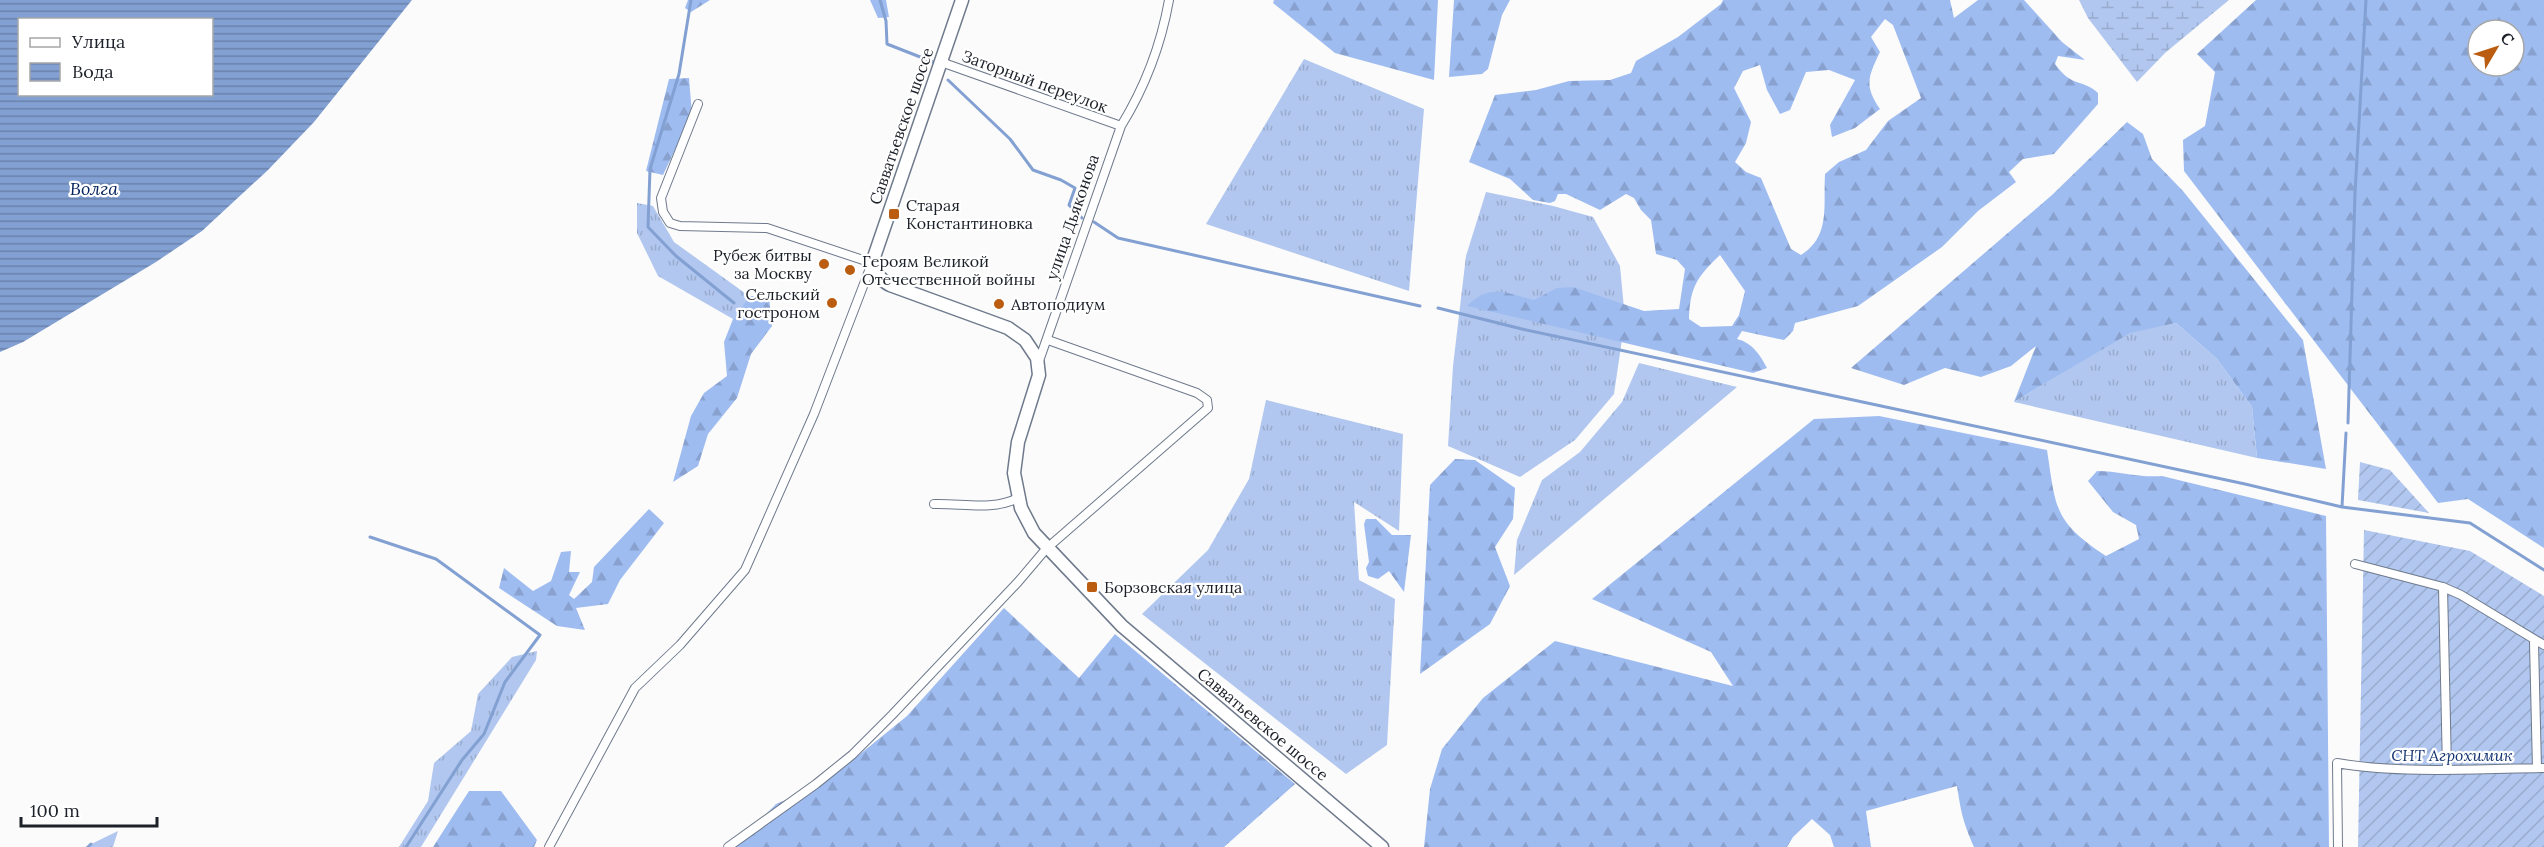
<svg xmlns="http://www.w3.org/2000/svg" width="2544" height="847" font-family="Lora,serif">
  <defs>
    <pattern id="grass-tufts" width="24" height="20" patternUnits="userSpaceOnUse" patternTransform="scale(1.5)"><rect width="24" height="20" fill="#b1c7ef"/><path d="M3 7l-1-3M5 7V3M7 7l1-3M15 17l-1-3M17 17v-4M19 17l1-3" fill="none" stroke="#98abcd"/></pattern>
    <pattern id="forest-firs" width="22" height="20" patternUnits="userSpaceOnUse" patternTransform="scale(1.5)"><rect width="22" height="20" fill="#9fbcf1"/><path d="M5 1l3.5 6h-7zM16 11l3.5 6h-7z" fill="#88a1cf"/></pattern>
    <pattern id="wetland-marsh" width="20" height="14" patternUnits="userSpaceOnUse" patternTransform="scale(1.5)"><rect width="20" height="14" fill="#b1c7ef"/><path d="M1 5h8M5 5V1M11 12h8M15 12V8" fill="none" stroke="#98abcd"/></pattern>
    <pattern id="garden-furrows" width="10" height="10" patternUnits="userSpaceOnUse" patternTransform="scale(1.5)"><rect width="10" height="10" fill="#b1c7ef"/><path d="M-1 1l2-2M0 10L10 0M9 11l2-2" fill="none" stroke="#98abcd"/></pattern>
    <pattern id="water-rules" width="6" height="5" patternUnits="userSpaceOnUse" patternTransform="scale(1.5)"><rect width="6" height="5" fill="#83a0d3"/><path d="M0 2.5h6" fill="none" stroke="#6a82ab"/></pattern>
  </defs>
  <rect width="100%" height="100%" fill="#fbfbfb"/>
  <path fill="url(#grass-tufts)" d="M1304 59 1424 109 1409 291 1206 224Z
    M1486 192 1553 206 1593 217 1620 266 1625 319 1614 394 1575 440 1520 477 1448 446 1453 366 1466 256Z
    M637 203 653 206 674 242 749 296 733 319 658 276 637 233Z
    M2176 323 2217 359 2252 407 2257 458 2014 402 2130 332Z
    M1639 363 1737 387 1514 575 1517 540 1542 480 1580 452 1622 402Z
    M1266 400 1403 434 1399 531 1354 502 1359 580 1395 599 1387 745 1346 774 1142 614 1208 550 1249 479Z
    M537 651 536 660 421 847H399L428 801 434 763 471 731 478 694 512 657Z
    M118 831 113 847H85Z"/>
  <path fill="url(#forest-firs)" fill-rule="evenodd" d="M688 0H710L691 12 685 8Z
    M870 0H886L889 17 878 18Z
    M1274 0H1438L1434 80 1335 53 1273 3Z
    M1454 0H1510L1502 15 1488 69 1482 74 1449 77Z
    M1723 0H1950L1954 18 1978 0H2024L2062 42 2085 60 2058 56 2055 64C2073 89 2082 78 2098 93V104L2054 154 2023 159 2009 172 2016 182 1978 211 1942 247 1858 306 1795 323 1793 331 1784 340 1742 331 1737 339C1753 343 1760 355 1767 368L1753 373 1467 306C1490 283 1506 293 1534 300L1557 288 1573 287 1644 311 1679 309 1685 269 1677 260 1656 254 1651 220 1641 210 1634 198 1626 194 1600 210 1566 194H1558L1555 201 1550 203 1533 200 1510 179 1469 162 1495 95 1536 90 1569 81 1610 80 1631 73 1636 61 1678 37 1721 4ZM1885 19 1893 25 1921 98 1888 121 1866 150 1839 162 1825 174C1823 206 1831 236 1801 255L1791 249 1761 178 1746 172 1735 162 1746 143 1751 122 1734 88 1743 71 1760 65 1767 90 1780 114 1790 110 1806 72 1829 70 1855 80 1830 125 1832 137 1855 128 1880 109C1864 86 1868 77 1880 52L1871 37ZM1720 255 1745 291 1739 315 1732 326 1701 327 1689 319C1690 287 1697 277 1720 255Z
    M2256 0H2544V548L2468 499 2438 503 2184 171 2183 140 2205 126 2215 72 2197 54ZM2478 30H2514V66H2478Z
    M689 78 692 114 663 175 646 171 669 79Z
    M2127 122 2143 134 2152 159 2183 191 2303 340 2326 469 2257 458 2252 407 2217 359 2176 323 2130 333 2014 402 2036 346 2011 366 1981 377 1945 368 1904 385 1851 368 2052 195Z
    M749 296H769L772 326 751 354 737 398 708 434 698 466 673 482 691 416 704 393 727 376 724 342 733 319Z
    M1879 416 2047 450C2056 508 2053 521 2106 556L2139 539 2136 525 2113 512 2088 481 2097 471C2119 471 2139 478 2162 476L2326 516 2329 847H1974C1963 822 1961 812 1957 786L1866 811 1871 847H1834L1830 835 1812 819 1793 837 1787 847H1424L1430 789 1442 749 1483 698 1555 641 1733 686 1711 652 1592 599 1814 419Z
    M1455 459 1475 460 1515 488 1513 519 1495 547 1510 586 1490 624 1420 674 1430 485Z
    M649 509 664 523 620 580 608 604 576 608 585 630 557 626 499 588 504 568 533 591 551 581 561 552 571 551 569 572H580L569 595 574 599 592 582 594 567Z
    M1366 519H1376L1392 535H1411L1404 592 1389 571 1378 579 1368 576 1366 568 1369 562 1364 524Z
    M1004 608 1079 678 1115 634 1295 784 1224 847H734L776 804 822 785 907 716Z
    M469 791H501L537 840 534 847H433Z"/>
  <path fill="url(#wetland-marsh)" d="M2079 0H2229L2165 53 2137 82 2088 18Z"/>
  <path fill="url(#garden-furrows)" d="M2360 462 2390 470 2429 513 2358 500Z
    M2364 530 2470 551 2544 596V847H2358Z"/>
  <path fill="url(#water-rules)" fill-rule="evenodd" d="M0 0H412L314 122 268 170 202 231 156 262 23 342 0 352ZM20 20H212V94H20Z"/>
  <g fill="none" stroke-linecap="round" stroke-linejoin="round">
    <path stroke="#83a0d3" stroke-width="3" d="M691 0 679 74 650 169 648 227 676 256 734 303
      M880 0 886 21 887 44 933 62
      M948 80 1010 139 1033 170 1061 180 1075 188 1069 205 1082 218
      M1094 222 1118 238 1420 306
      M1438 308 1522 329 2245 484 2342 507 2470 523 2544 570
      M2348 423 2355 193 2366 0
      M2342 507 2346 433
      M370 537 436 559 540 635 505 682 484 734 462 760 406 847
      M88 847 91 844"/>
    <defs>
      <path id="street" d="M941 62 1121 126
        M1039 361 1121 126C1145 87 1161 45 1169 0
        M934 504C962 503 992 511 1018 498
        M2355 564 2443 587 2461 595 2544 645
        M2443 587 2447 769
        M2537 768 2534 643 2539 642
        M549 847 635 688 680 645 745 570 814 414 872 263 767 228 680 226 670 223 663 212 661 198 698 104
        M728 847 816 784 852 755 892 715 1018 582 1046 549 1208 408 1207 400 1197 393 1048 340
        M2338 847 2337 763C2400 774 2479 769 2544 768"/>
      <path id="primary" d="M962 0 872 263C875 273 880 280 890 285L1008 328 1025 340 1037 358 1039 375 1018 442 1014 473 1021 508 1034 533 1122 626 1382 847"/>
    </defs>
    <use href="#street" stroke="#6f7a8c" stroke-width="10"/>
    <use href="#primary" stroke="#6f7a8c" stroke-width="15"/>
    <use href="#street" stroke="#fff" stroke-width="8"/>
    <use href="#primary" stroke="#fff" stroke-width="12"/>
  </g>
  <g fill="#bb5d10" stroke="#fff" stroke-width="2">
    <rect x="888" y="208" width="12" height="12" rx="3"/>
    <circle cx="824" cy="264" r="6"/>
    <circle cx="850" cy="270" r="6"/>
    <circle cx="832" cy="303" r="6"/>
    <circle cx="999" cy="304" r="6"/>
    <rect x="1086" y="581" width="12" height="12" rx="3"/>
  </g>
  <g text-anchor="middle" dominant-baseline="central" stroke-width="4.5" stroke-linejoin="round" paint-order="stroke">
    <g font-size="16" fill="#1c2028" stroke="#fff">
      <text transform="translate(1035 81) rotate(20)">Заторный переулок</text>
      <text transform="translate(901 126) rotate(-71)">Савватьевское шоссе</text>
      <text transform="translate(1072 217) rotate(-71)">улица Дьяконова</text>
      <text transform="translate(1263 724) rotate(40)">Савватьевское шоссе</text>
    </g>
    <g font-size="16" fill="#1c2028" stroke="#fff" text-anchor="start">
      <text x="906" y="205">Старая<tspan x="906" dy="18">Константиновка</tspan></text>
      <text x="812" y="255" text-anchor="end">Рубеж битвы<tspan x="812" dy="18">за Москву</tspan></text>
      <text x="862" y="261">Героям Великой<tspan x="862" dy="18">Отечественной войны</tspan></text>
      <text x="820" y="294" text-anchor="end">Сельский<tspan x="820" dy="18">гостроном</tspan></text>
      <text x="1011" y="304">Автоподиум</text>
      <text x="1104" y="587">Борзовская улица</text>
    </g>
    <g font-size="16" font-style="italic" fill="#153472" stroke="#fff">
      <text x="2452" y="755">СНТ Агрохимик</text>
    </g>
    <g font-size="18" font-style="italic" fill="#062560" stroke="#fff">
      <text x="94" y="188">Волга</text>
    </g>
  </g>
  <rect x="18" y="18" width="195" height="78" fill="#ffffff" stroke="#a4a6a9" stroke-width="1.5"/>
  <rect x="30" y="38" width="30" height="9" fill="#ffffff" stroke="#a4a6a9" stroke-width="1.5"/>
  <text x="72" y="48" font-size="18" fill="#1c2028">Улица</text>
  <rect x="30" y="63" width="30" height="18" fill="url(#water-rules)" stroke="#a4a6a9" stroke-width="1.5"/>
  <text x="72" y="78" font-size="18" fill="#1c2028">Вода</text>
  <g transform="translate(2496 48) rotate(51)"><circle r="28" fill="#ffffff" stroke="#a4a6a9" stroke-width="1.5"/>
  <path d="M0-4.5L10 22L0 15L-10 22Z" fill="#bb5d10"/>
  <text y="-9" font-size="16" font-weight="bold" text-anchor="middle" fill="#1c2028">С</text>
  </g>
  <path d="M21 817v9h136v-9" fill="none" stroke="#1c2028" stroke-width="3"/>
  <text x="30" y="817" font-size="18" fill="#1c2028" stroke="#ffffff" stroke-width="4.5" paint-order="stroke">100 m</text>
</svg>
